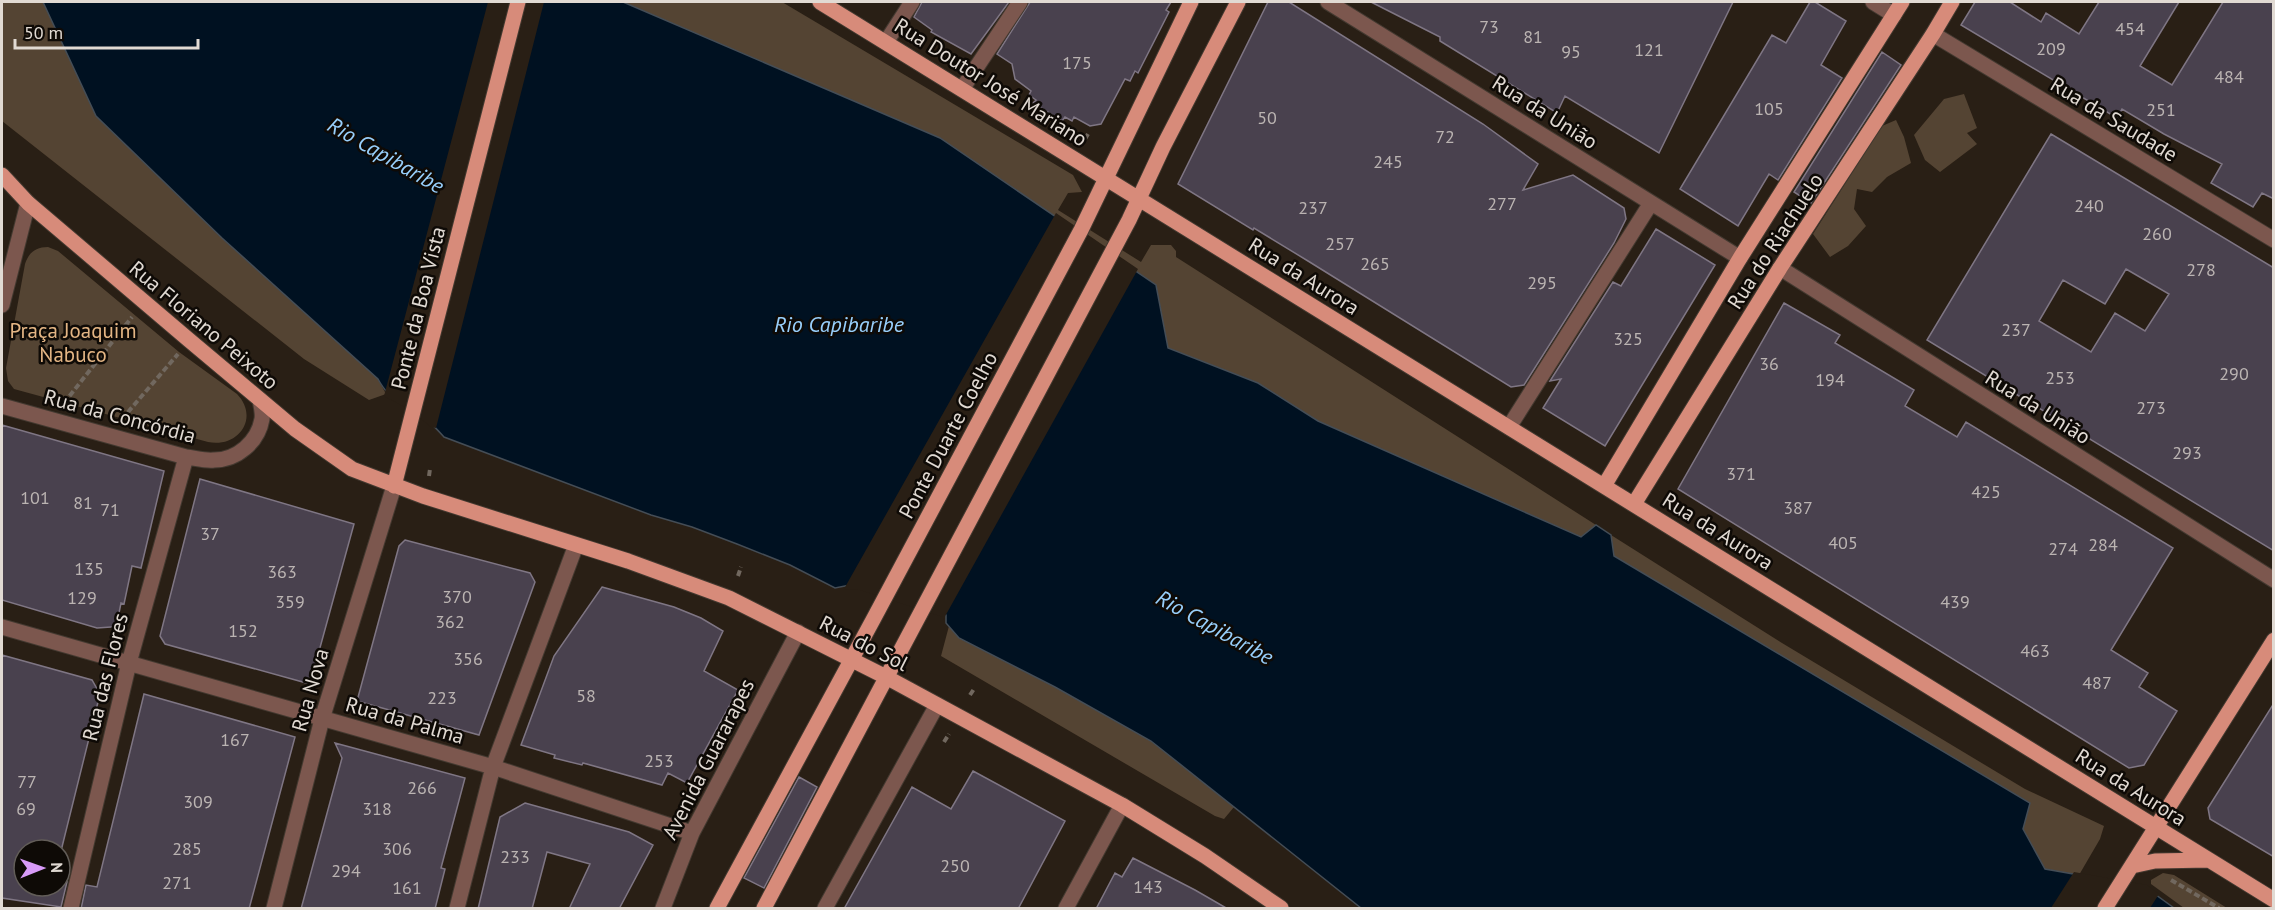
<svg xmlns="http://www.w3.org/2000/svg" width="2275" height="910" font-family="'PT Sans',sans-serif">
  <rect width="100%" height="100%" fill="#291f15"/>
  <path fill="#544433" d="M2 2H43L96 116 222 238 378 379 386 394 369 400 304 359 2 121Z
    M603 2H782L1073 175 1082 192 1068 193 1058 210 1141 262 1151 245H1171L1176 251V257L1596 525 1581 537 1318 421 1258 383 1168 348 1156 285 940 138Z
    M1964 94 1977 128 1967 133 1977 144 1940 172 1925 160 1914 135 1944 99Z
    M1896 120 1904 137 1911 163 1887 177 1872 192 1857 189 1854 209 1866 226 1848 246 1830 257 1813 234 1882 126Z
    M48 247 58 251 179 352 237 394C260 418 238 448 208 442L14 389 8 381 6 368 25 264C29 252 36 247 48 247Z
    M1611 535 1782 643 2025 789 2104 826 2100 839 2079 875 2045 869 2023 829 1614 556Z
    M949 626 959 638 1051 685 1151 741 1234 807 1224 819 1215 816 941 656Z
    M2163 873 2174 875 2227 908H2184L2151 884V880Z"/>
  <path fill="#001121" stroke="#444d56" stroke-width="1.5" d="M43 2H623L940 138 1156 285 1168 348 1258 383 1318 421 1581 537 1596 525 1611 535 1614 556 2030 803 2023 829 2045 869 2079 875 2156 895 2174 908H1361L1151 741 1055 687 959 638 946 623V615L850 585 835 588 790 565 737 544 692 527 651 515 444 437C435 427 425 416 413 409 395 397 389 399 378 379L222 238 96 116Z"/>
  <path fill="#291f15" d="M488 2H544L436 428 431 427 412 411 384 396Z
    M1056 213 1138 269 943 620V617L860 590 844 589Z
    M2074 872 2147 885 2159 894 2150 908H2051Z"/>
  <path fill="#49414e" stroke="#7f7684" stroke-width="1.5" fill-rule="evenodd" d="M922 2H1009L971 54 931 32 932 30 914 17Z
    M1030 2H1171L1166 10 1169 12 1138 73 1135 71 1130 81 1125 79 1101 124 1090 126 1074 117 1072 121 1065 117 1062 121 1033 103 1036 100 1029 95 1031 91 1015 79 1012 64 997 54Z
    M1268 2H1289L1483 124 1538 164 1523 190 1573 175 1624 208 1626 219 1614 243 1524 385 1511 387 1308 261 1254 228 1253 230 1178 184Z
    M1371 2H1733L1659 153 1565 96 1557 113 1440 41V37Z
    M1810 2H1815L1846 21 1821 65 1842 78 1778 180 1769 174 1738 226 1680 189 1772 35 1786 43Z
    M1975 2H2010L2041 22 2046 13 2079 34 2099 2H2179L2140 66 2172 85 2223 2H2274V199L2262 193 2253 207 2211 183 2222 164 2164 134 2122 109 2117 118 1961 25Z
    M1882 52 1901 65 1811 203 1794 192Z
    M2051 134 2274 268V551L1927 340ZM2126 269 2169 294 2145 331 2115 313 2091 352 2039 321 2063 280 2105 304Z
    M1656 229 1715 265 1605 446 1543 408 1561 379 1550 381 1613 282 1621 286Z
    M1784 303 1840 335 1835 343 1914 390 1905 406 1957 437 1966 422 2173 548 2111 650 2148 673 2139 687 2177 711 2144 765 2129 768 1678 489Z
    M2 425 164 471 141 568 132 566 124 604 121 603 117 623 111 627 97 628 2 600Z
    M200 479 354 524 310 684 165 644 160 636Z
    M405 540 530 573 535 582 479 735 357 701 399 546Z
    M602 587 674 607 701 618 723 631 704 671 738 690 687 783 668 773 662 785 583 763 582 765 554 758 555 755 521 745 554 656Z
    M2 655 92 680 100 694 60 855V850H24V886H60V881L67 882 61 907 2 898Z
    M144 694 295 737 249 909H81L86 885 97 887Z
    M2274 703V857L2210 819 2208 808Z
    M335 743 465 778 441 868 445 869 435 909H301L342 758Z
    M973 771 1065 821 1018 909H844L912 787 951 809Z
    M799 777 817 787 764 888 744 878Z
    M525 803 629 832 653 845 619 909H569L590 864 547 852 532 909H478L500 817Z
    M1133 858 1195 890 1228 909H1096L1115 873 1122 877Z"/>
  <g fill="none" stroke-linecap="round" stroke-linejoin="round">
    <defs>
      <path id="minor" d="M1328 2 1740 258
        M1873 2 1894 15
        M1933 34 2274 240
        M886 42 912 2
        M962 89 1020 2
        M1780 268 2274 580
        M2 305 28 203
        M2 406 186 457C195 458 205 461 214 460 237 460 258 442 262 419 263 413 261 406 260 400
        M1509 427 1651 203
        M2 627 493 767 692 833
        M71 908 129 663 186 457
        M274 908 322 719 394 486
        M457 908 493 767 576 545
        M663 908 692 833 798 632
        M825 908 937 705
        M1066 908 1122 805"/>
      <path id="major" d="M820 2 2274 900
        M2 175 28 203 189 340 295 429 352 469 423 496 628 561 729 598 886 677 1122 805 1205 856 1281 908
        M394 486 518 2
        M1604 486 1740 258 1902 2
        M1634 504 1780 268 1933 34 1952 2
        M2132 866 2155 861 2209 860
        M717 908 874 618 1081 230 1191 2
        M764 908 1129 220 1163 147 1238 2
        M2105 908 2274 640"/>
    </defs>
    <use href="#minor" stroke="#433930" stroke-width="17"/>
    <use href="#major" stroke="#433930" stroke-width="17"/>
    <path stroke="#71685f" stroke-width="4" stroke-dasharray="6 3" stroke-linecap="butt" d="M1085 139 1088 134
      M64 403 132 317
      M122 419 178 354
      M429 476 430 469
      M738 576 741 567
      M970 695 974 689
      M944 742 949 734
      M2171 880 2219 908"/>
    <use href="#minor" stroke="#7c574e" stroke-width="15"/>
    <use href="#major" stroke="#d78b7a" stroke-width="15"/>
  </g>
  <g text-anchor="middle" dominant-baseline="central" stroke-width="5" stroke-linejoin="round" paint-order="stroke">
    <g font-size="18" fill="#bbb4b2">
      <text x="1489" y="26">73</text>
      <text x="2130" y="28">454</text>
      <text x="1533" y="36">81</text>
      <text x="2051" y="48">209</text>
      <text x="1649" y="49">121</text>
      <text x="1571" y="51">95</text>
      <text x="1077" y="62">175</text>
      <text x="2229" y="76">484</text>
      <text x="1769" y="108">105</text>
      <text x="2161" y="109">251</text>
      <text x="1267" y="117">50</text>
      <text x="1445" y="136">72</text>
      <text x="1388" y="161">245</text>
      <text x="1502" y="203">277</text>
      <text x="2089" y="205">240</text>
      <text x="1313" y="207">237</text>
      <text x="2157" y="233">260</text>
      <text x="1340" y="243">257</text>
      <text x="1375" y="263">265</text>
      <text x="2201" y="269">278</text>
      <text x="1542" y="282">295</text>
      <text x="2016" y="329">237</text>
      <text x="1628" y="338">325</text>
      <text x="1769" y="363">36</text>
      <text x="2234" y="373">290</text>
      <text x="2060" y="377">253</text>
      <text x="1830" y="379">194</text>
      <text x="2151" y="407">273</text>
      <text x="2187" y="452">293</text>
      <text x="1741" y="473">371</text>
      <text x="1986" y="491">425</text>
      <text x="35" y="497">101</text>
      <text x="83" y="502">81</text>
      <text x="1798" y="507">387</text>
      <text x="110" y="509">71</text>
      <text x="210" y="533">37</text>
      <text x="1843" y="542">405</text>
      <text x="2103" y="544">284</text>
      <text x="2063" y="548">274</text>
      <text x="89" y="568">135</text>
      <text x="282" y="571">363</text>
      <text x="457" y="596">370</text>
      <text x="82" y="597">129</text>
      <text x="290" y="601">359</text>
      <text x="1955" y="601">439</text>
      <text x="450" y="621">362</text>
      <text x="243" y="630">152</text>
      <text x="2035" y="650">463</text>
      <text x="468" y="658">356</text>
      <text x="2097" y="682">487</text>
      <text x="586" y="695">58</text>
      <text x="442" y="697">223</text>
      <text x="235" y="739">167</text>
      <text x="659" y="760">253</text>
      <text x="27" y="781">77</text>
      <text x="422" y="787">266</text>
      <text x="198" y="801">309</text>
      <text x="26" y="808">69</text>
      <text x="377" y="808">318</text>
      <text x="187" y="848">285</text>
      <text x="397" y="848">306</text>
      <text x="515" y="856">233</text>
      <text x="955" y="865">250</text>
      <text x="346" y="870">294</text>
      <text x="177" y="882">271</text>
      <text x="1148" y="886">143</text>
      <text x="407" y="887">161</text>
    </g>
    <g font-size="21" fill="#e1dad3" stroke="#0e0a06">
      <text transform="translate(991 82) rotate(32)">Rua Doutor José Mariano</text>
      <text transform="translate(1545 112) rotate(32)">Rua da União</text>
      <text transform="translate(2114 119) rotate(31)">Rua da Saudade</text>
      <text transform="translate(1775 241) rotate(-57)">Rua do Riachuelo</text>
      <text transform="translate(1304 276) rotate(32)">Rua da Aurora</text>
      <text transform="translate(418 308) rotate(-76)">Ponte da Boa Vista</text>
      <text transform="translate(204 325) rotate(40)">Rua Floriano Peixoto</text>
      <text transform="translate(2038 407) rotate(32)">Rua da União</text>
      <text transform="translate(120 416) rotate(15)">Rua da Concórdia</text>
      <text transform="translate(948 435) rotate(-62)">Ponte Duarte Coelho</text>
      <text transform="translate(1718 531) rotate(32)">Rua da Aurora</text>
      <text transform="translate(864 643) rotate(27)">Rua do Sol</text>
      <text transform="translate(105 677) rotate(-76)">Rua das Flores</text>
      <text transform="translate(310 690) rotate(-74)">Rua Nova</text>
      <text transform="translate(405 720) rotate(16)">Rua da Palma</text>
      <text transform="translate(708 759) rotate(-63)">Avenida Guararapes</text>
      <text transform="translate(2131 787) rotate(32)">Rua da Aurora</text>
    </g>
    <g font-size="21" fill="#e3b584" stroke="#0e0a06">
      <text x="73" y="330">Praça Joaquim<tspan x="73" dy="24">Nabuco</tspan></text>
    </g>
    <g font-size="22" font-style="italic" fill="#98cffb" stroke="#0e0a06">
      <text transform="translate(386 155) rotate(30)">Rio Capibaribe</text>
      <text x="839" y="324">Rio Capibaribe</text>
      <text transform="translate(1215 627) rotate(29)">Rio Capibaribe</text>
    </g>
  </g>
  <rect width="2275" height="910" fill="none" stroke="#e1dad3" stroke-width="6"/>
  <g transform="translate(42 868) rotate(89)"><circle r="28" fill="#0e0a06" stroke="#625d58" stroke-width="1.5"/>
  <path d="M0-4.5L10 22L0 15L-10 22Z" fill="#d89bf8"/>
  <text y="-9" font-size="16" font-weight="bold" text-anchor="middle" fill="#e1dad3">N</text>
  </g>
  <path d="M15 39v9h183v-9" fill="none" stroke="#e1dad3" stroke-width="3"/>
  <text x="24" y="39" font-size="18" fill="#e1dad3" stroke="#0e0a06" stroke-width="4.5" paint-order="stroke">50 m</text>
</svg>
